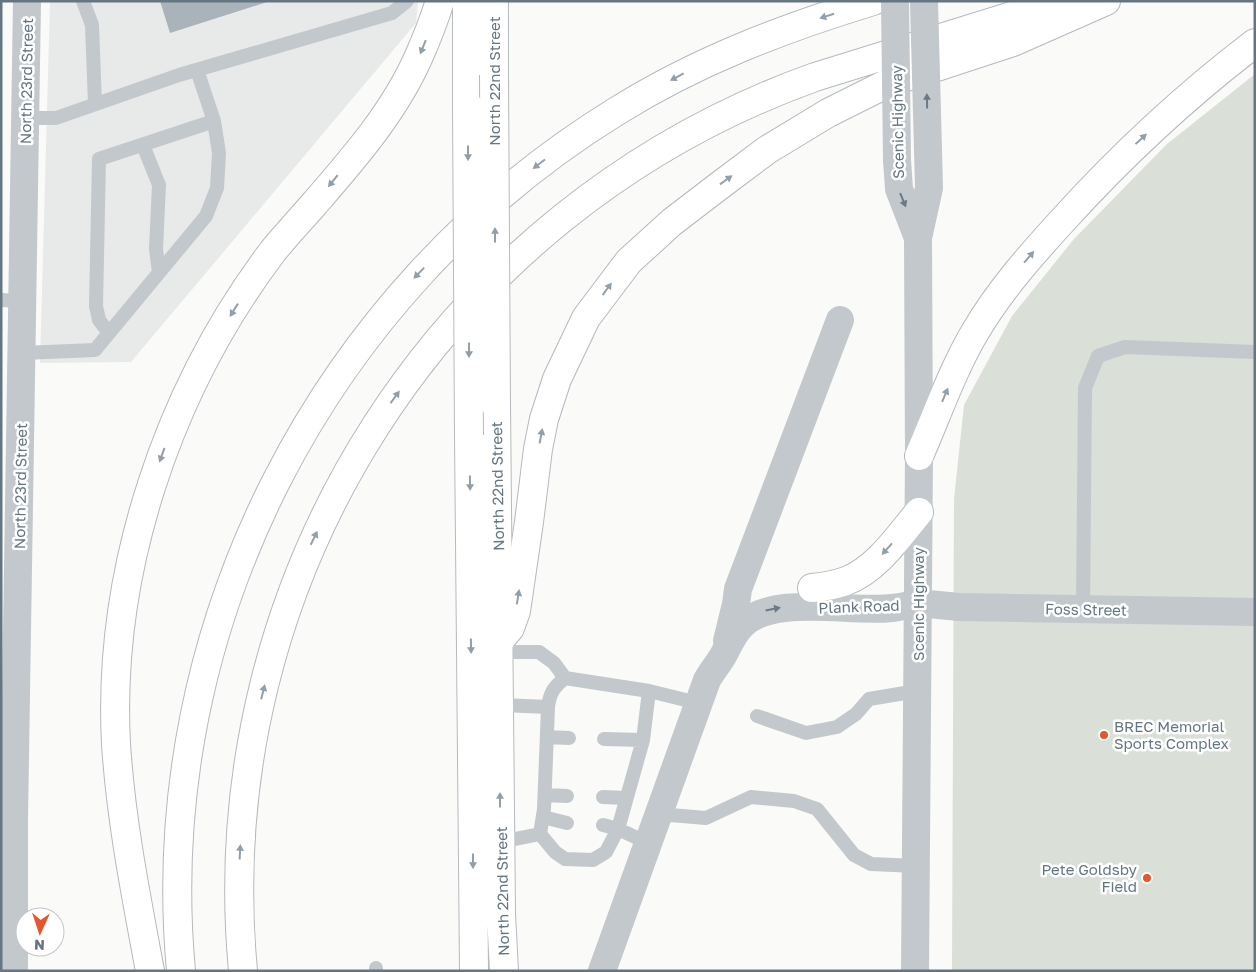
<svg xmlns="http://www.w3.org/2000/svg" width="1256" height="972" font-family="'Golos Text',sans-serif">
  <rect width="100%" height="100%" fill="#fafaf8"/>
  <path fill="#e8e9e9" d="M50 1H418L416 23 131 362 40 363Z"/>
  <path fill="#dadfd7" d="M1255 74V971H952L954 499 964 405 1012 316 1074 239 1167 144Z"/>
  <path fill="#aab3b9" d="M160 1H267V2L170 33Z"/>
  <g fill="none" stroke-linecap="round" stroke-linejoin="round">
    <defs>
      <path id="primary" d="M467 1V104
        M494 1V75
        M496 406 501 914 504 971
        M469 435 474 971
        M812 588C823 587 835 585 846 581 877 569 898 537 919 512"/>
      <path id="motorway" d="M919 456C937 415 952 371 975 332 999 291 1031 255 1063 220 1123 154 1184 97 1255 43
        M499 641 510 628 516 611 529 522 538 449 544 419 557 379 586 318 629 261 672 222 719 186 767 150 828 113 888 83 1013 42 1106 1
        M150 971C136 896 121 821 116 744 107 571 168 390 273 251 286 235 301 219 315 203 354 158 395 111 419 56 427 38 434 20 440 1
        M181 971C149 627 324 291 617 111 697 61 784 28 873 1
        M243 971C206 577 443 210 815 77L1060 1"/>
    </defs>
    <use href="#primary" stroke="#b5babe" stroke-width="30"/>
    <use href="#motorway" stroke="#b4b9bd" stroke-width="30"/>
    <path stroke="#c3c8cc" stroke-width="14" d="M83 1 92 25 95 104
      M25 118H56L179 75 392 13 407 1
      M143 145 159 185 156 249 159 272
      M1 300 22 301
      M109 333 99 320 96 306 99 159 214 121
      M22 353 95 350 206 216 217 188 219 153 214 121 197 70
      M1083 609 1085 388 1098 356 1125 347 1255 352
      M499 652H539L554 663 565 678
      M499 705 548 707 544 809 540 834
      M548 707C550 692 554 687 565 678L649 691 698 703
      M757 716 806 733 837 727 856 714 869 699 917 691
      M547 737 569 738
      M604 739 643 740
      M545 795 567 796
      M603 797 626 798
      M658 814 706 818 751 797 794 801 817 809 854 855 871 864 916 866
      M543 817 567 823
      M603 825 618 829 643 740 649 691
      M500 842 540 834 555 852 565 859 593 860 606 852 618 829 648 843
      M376 968V971"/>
    <path stroke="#c3c8cc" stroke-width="28" d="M727 641 736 604 738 589 840 320
      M14 971V820L27 1
      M602 971 707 680C712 671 719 663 724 654 730 643 733 634 742 625 773 594 850 613 892 608 901 607 910 605 918 603"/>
    <path stroke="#c3c8cc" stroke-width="28" d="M897 160 899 189 918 238
      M918 603 959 607 1255 612
      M915 971 919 456 918 238 929 188 928 150"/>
    <use href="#primary" stroke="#fff" stroke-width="28"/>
    <use href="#motorway" stroke="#fff" stroke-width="28"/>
    <defs>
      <path id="primary-bridge" d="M494 75 496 406
        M467 104 469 435"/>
    </defs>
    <use href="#primary-bridge" stroke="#b5babe" stroke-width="30" stroke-linecap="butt"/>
    <path stroke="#c3c8cc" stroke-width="28" d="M895 1 897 160
      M924 1 928 150"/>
    <use href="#primary-bridge" stroke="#fff" stroke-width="28"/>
  </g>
  <defs><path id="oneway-solid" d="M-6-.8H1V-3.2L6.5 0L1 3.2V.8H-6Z" transform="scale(1.25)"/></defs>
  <g fill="#939fa8">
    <use href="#oneway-solid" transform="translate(827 16) rotate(162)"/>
    <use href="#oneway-solid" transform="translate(423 47) rotate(112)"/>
    <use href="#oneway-solid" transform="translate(677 77) rotate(152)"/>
    <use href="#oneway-solid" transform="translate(1141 139) rotate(-43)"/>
    <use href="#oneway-solid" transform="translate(468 153) rotate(90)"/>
    <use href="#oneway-solid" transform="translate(539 164) rotate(143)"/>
    <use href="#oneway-solid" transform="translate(726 180) rotate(-36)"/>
    <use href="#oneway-solid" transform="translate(333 181) rotate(129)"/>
    <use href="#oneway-solid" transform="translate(495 235) rotate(-90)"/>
    <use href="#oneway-solid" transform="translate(1029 257) rotate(-49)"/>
    <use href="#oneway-solid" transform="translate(419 273) rotate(134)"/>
    <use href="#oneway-solid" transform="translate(607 289) rotate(-54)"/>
    <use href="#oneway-solid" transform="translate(234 310) rotate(122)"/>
    <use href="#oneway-solid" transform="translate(469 350) rotate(90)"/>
    <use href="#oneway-solid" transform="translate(945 395) rotate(-67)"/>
    <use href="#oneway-solid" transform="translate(395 397) rotate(-54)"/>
    <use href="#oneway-solid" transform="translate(541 436) rotate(-79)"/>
    <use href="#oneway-solid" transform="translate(162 455) rotate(110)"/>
    <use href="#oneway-solid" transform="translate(470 483) rotate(89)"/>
    <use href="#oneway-solid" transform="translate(314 538) rotate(-64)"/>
    <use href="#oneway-solid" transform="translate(887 549) rotate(132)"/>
    <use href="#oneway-solid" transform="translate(518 597) rotate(-81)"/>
    <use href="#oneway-solid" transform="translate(471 646) rotate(89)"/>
    <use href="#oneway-solid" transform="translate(263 692) rotate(-76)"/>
    <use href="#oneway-solid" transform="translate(500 800) rotate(-90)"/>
    <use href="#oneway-solid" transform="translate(240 852) rotate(-87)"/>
    <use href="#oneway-solid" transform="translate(473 861) rotate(90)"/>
  </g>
  <g fill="#6a7a87">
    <use href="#oneway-solid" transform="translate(927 101) rotate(-91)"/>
    <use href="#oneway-solid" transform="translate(903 200) rotate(68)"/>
    <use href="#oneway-solid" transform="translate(773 609) rotate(-11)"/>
  </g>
  <g fill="#e4572e" stroke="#fff" stroke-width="2">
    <circle cx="1104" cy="735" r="5"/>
    <circle cx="1147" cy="878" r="5"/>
  </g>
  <g text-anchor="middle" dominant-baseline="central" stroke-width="5" stroke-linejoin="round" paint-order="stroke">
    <g font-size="15" fill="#657683" stroke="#fff">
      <text transform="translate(26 81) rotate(-89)">North 23rd Street</text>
      <text transform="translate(494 81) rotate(-90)">North 22nd Street</text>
      <text transform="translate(897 122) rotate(-91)">Scenic Highway</text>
      <text transform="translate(20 486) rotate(-89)">North 23rd Street</text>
      <text transform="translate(497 486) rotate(-91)">North 22nd Street</text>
      <text transform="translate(918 604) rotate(-90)">Scenic Highway</text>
      <text transform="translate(859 606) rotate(-2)">Plank Road</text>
      <text transform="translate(1086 609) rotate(1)">Foss Street</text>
      <text transform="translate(502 891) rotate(-91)">North 22nd Street</text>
    </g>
    <g font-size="15" fill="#657683" stroke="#fff" text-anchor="start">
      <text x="1114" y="726">BREC Memorial<tspan x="1114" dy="17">Sports Complex</tspan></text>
      <text x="1137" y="869" text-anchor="end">Pete Goldsby<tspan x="1137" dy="17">Field</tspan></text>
    </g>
  </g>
  <rect width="1256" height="972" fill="none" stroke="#657683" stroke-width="5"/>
  <g transform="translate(40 932) rotate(183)"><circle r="24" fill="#ffffff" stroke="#c1c8cd"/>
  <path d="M0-4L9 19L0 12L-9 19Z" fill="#e4572e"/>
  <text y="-8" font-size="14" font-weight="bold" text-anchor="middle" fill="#657683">N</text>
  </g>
</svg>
